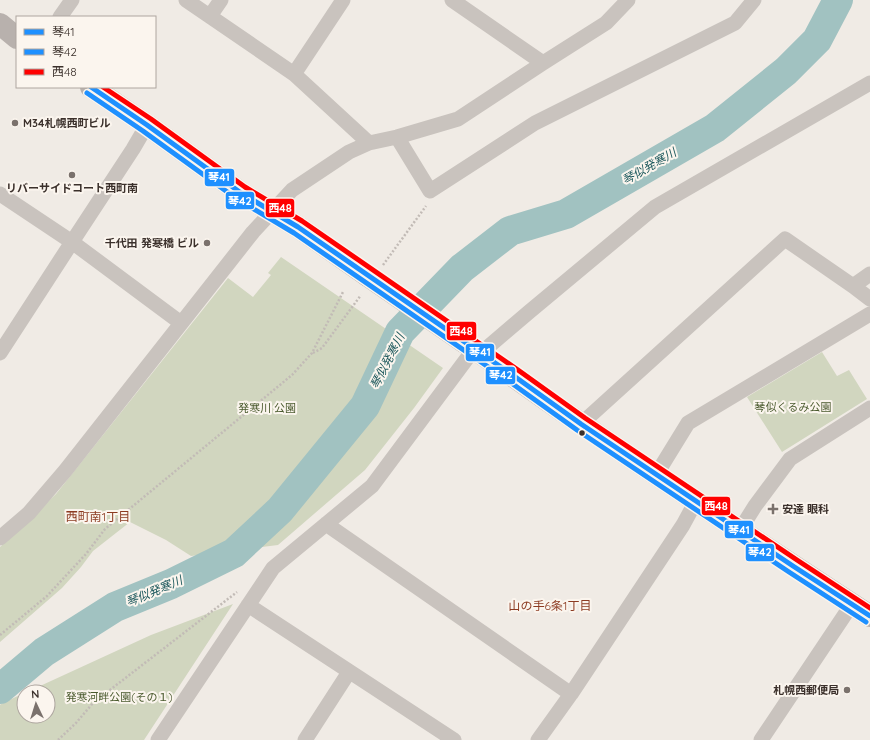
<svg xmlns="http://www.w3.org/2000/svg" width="870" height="740" font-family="Quicksand,'Noto Sans JP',sans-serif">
  <rect width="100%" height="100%" fill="#f0ebe5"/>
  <path fill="#d1d6bf" d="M281 257 443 368 414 408 365 470 278 545 191 556 166 540 130 522 93 551 81 567 62 588 0 642V547L56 494 228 278 253 297 271 275 268 273Z
    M822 352 837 376 849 370 867 399 782 452 747 397Z
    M233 604 144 740H0V705L1 704 24 693V716H48V692H27L151 635Z"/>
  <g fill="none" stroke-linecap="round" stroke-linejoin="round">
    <path stroke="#a1c2c1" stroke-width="30" d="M0 689 44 652 115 607 171 584 234 553 280 510 365 406 400 332 462 268 510 231 566 214 715 128 786 71 817 40 838 0"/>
    <path stroke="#c2bbb6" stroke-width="2.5" stroke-dasharray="2 2" stroke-linecap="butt" d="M383 265 426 206
      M313 353 322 348 361 295
      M0 635 47 596 86 554 105 529 292 375 312 353 343 292
      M58 740 76 723 93 703 237 592"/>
    <path stroke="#c9c3be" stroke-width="15" d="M186 0 294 74 369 143
      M452 0 543 63
      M210 16 221 0
      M60 17 72 0
      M294 74 343 0
      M397 137 430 191 535 123 735 23 754 0
      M0 194 72 242 181 323
      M853 286 870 274
      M0 353 72 242 133 149 147 125
      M481 353 529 312 655 207 870 83
      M581 424 785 239 853 286 870 299
      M656 475 688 423 870 314
      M326 524 571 694
      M740 530 755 506 790 459 870 408
      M0 538 29 513 65 471 253 232 292 190 349 152 369 143 397 137 458 119 543 63 606 23 628 0
      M248 605 454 740
      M158 740 273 568 372 486 474 349
      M305 740 349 672
      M538 740 571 694 683 525 696 501
      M761 740 852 604"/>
    <path stroke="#b8b1ad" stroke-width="22" d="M0 24 17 38
      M91 87 147 125 241 193 298 227 368 276
      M464 342C504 369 543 398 583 425 678 490 774 553 870 616"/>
    <path stroke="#b8b1ad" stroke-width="22" d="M368 276 464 342"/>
    <defs>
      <path id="bus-1" d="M91 87 147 125 241 193 298 227 514 376 581 424 793 566 870 616"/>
      <path id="bus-2" d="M87 93 143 131 237 199 294 233 510 382 577 430 789 572 866 622"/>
      <path id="bus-3" d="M103 87 151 119 245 187 302 221 518 370 585 418 797 560 870 608"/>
    </defs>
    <use href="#bus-1" stroke="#fbf5ee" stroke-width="8"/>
    <use href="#bus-2" stroke="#fbf5ee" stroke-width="8"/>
    <use href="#bus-3" stroke="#fbf5ee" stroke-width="8"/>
    <use href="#bus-1" stroke="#1e90ff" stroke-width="5"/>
    <use href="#bus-2" stroke="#1e90ff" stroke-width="5"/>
    <use href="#bus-3" stroke="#f00" stroke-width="5"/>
  </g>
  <g fill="#7a716c" stroke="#fbf5ee" stroke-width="1.5">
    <circle cx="15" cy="123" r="4"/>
    <circle cx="72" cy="175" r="4"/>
    <circle cx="207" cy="243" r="4"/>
    <path d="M771 503h4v4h4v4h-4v4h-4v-4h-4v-4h4z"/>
    <circle cx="847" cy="690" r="4"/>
  </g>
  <circle fill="#3b302b" stroke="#fbf5ee" stroke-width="1.5" cx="582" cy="433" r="3.5"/>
  <g text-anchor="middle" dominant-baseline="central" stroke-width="4" stroke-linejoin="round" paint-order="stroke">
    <g font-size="11" font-weight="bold" fill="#3b302b" stroke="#fbf5ee" text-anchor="start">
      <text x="23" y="123">M34札幌西町ビル</text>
      <text x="72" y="188" text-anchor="middle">リバーサイドコート西町南</text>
      <text x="199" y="243" text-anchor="end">千代田 発寒橋 ビル</text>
      <text x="782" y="509">安達 眼科</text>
      <text x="839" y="690" text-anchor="end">札幌西郵便局</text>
    </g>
    <g font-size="11" fill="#4a5a2e" stroke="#fbf5ee">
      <text x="793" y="407">琴似くるみ公園</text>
      <text x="267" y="408">発寒川 公園</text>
      <text x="119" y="697">発寒河畔公園(その１)</text>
    </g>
    <g font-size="12" font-style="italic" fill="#1f5a5e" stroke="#fbf5ee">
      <text transform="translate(649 166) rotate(-30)">琴似発寒川</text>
      <text transform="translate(387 361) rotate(-63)">琴似発寒川</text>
      <text transform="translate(154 591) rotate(-23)">琴似発寒川</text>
    </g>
    <g font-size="12" fill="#8c3b22" stroke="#fbf5ee">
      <text x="98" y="516">西町南1丁目</text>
      <text x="550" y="605">山の手6条1丁目</text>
    </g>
  </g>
  <g stroke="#fbf5ee" stroke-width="1.5">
    <rect x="204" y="168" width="31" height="19" rx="4" fill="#1e90ff"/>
    <rect x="225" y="191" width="30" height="19" rx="4" fill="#1e90ff"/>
    <rect x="265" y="198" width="30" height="20" rx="4" fill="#f00"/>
    <rect x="446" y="321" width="31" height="20" rx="4" fill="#f00"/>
    <rect x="465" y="343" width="30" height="19" rx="4" fill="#1e90ff"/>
    <rect x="485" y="366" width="31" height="19" rx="4" fill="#1e90ff"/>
    <rect x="701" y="496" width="30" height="20" rx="4" fill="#f00"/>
    <rect x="724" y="520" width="30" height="19" rx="4" fill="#1e90ff"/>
    <rect x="745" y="543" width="30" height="19" rx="4" fill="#1e90ff"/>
  </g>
  <g font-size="11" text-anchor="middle" font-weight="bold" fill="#fff">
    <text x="219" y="181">琴41</text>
    <text x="240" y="205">琴42</text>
    <text x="280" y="212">西48</text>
    <text x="461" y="335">西48</text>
    <text x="480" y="356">琴41</text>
    <text x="501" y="379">琴42</text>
    <text x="716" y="510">西48</text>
    <text x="739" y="534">琴41</text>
    <text x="760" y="556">琴42</text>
  </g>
  <rect x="16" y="16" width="140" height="72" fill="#fbf5ee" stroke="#aea6a0"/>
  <rect x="24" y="29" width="20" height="6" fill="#1e90ff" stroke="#aea6a0"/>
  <text x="52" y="36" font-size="12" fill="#3b302b">琴41</text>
  <rect x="24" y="49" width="20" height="6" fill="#1e90ff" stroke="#aea6a0"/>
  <text x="52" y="56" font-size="12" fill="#3b302b">琴42</text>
  <rect x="24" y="69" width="20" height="6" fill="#ff0000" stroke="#aea6a0"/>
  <text x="52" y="76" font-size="12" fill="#3b302b">西48</text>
  <g transform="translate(36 704) rotate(356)"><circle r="19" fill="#fbf5ee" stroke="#aea6a0"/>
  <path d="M0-3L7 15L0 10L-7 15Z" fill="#7a716c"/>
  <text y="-6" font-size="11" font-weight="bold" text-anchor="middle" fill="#3b302b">N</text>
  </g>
</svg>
